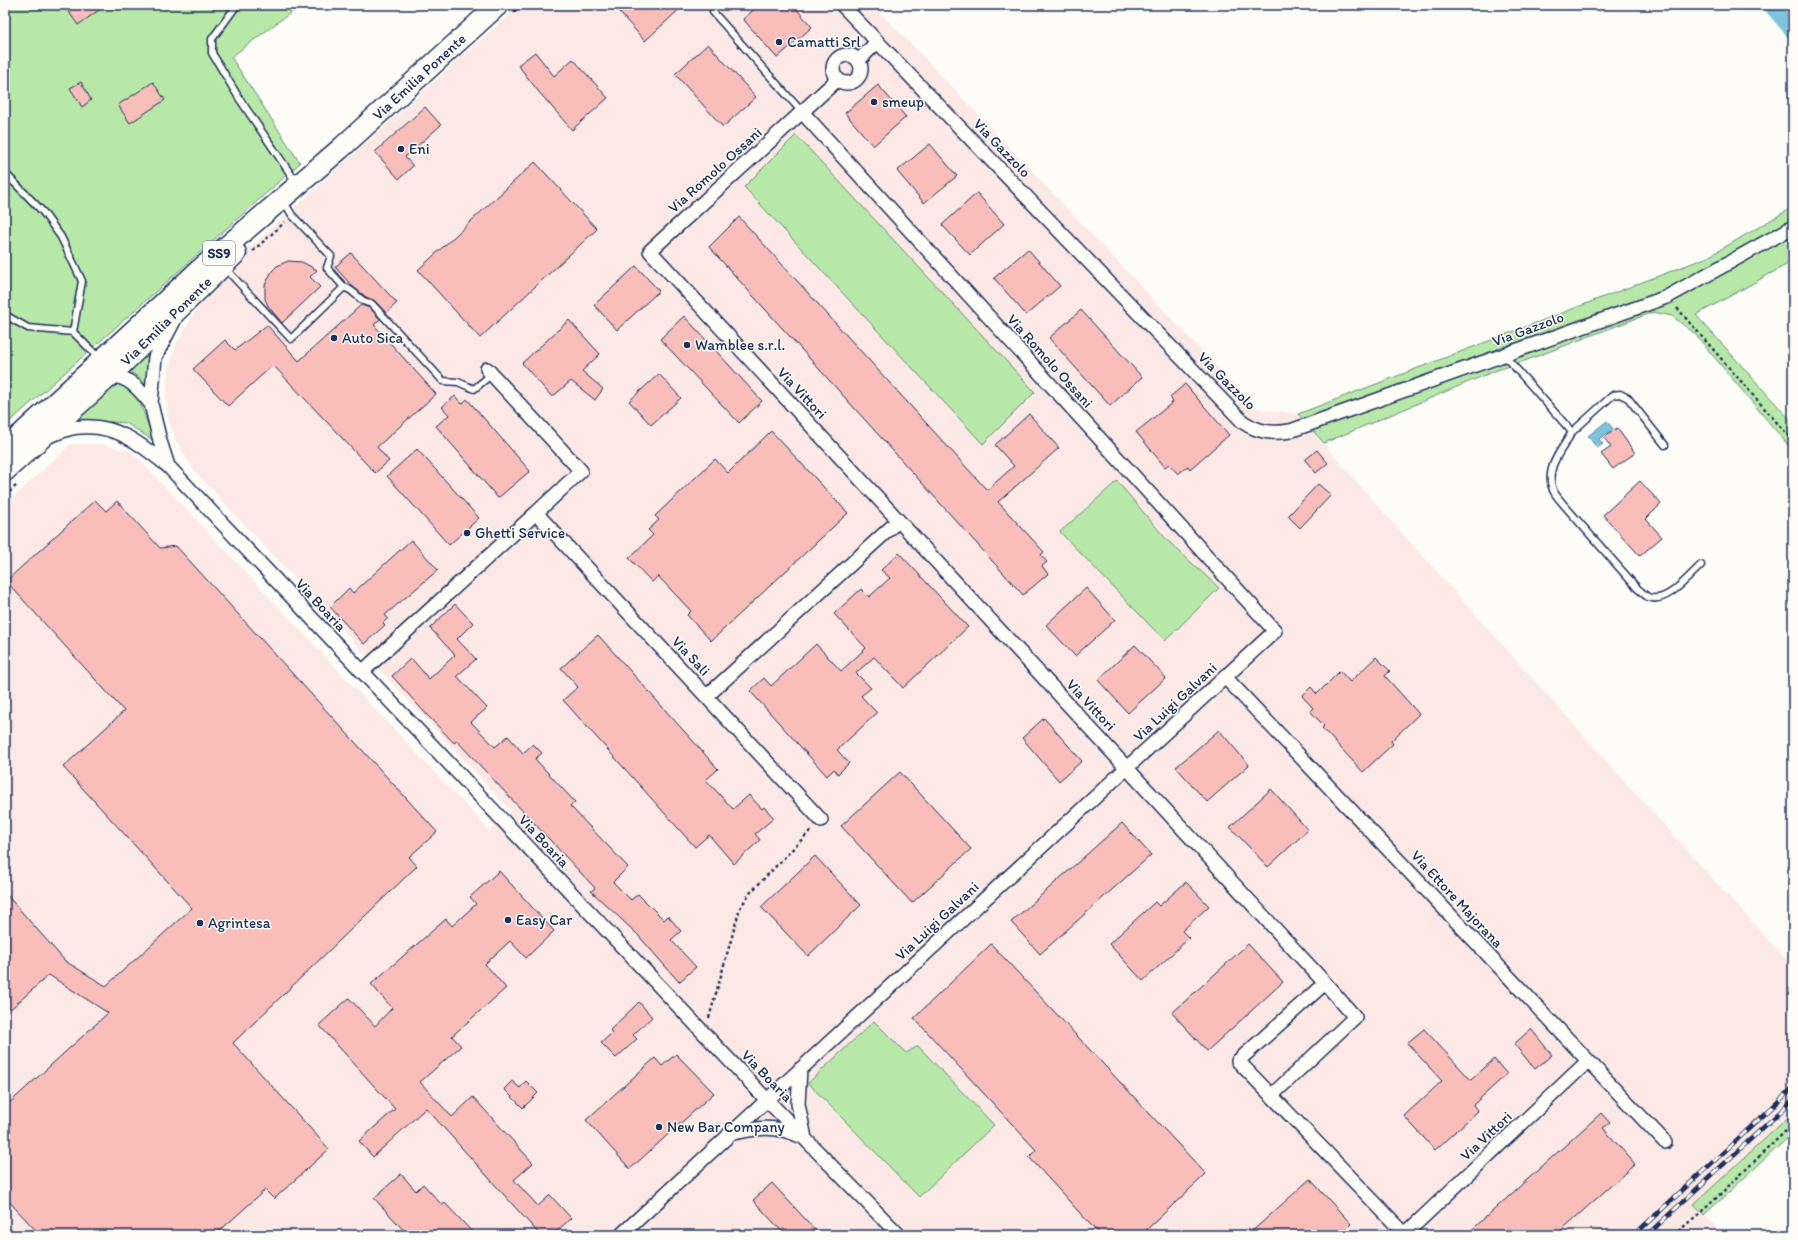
<svg xmlns="http://www.w3.org/2000/svg" width="1798" height="1240" font-family="Itim,sans-serif">
  <rect width="100%" height="100%" fill="#fdfcf7"/>
  <filter id="ink" filterUnits="userSpaceOnUse"><feTurbulence type="fractalNoise" baseFrequency=".025" numOctaves="2"/><feDisplacementMap in="SourceGraphic" scale="8" xChannelSelector="R" yChannelSelector="G"/><feConvolveMatrix kernelMatrix="1 2 1 2 8 2 1 2 1" color-interpolation-filters="sRGB"/></filter>
  <g filter="url(#ink)">
    <path fill="#fce9e5" d="M519 5H872L917 50 1257 409 1298 414 1392 522 1656 816 1793 967V1113L1694 1204 1723 1235H5V505L71 444H101L132 452 490 831 511 811 192 468 176 440 168 419 166 396 169 369 176 345 213 281Z"/>
    <path fill="#b7e8a8" stroke="#698c83" d="M5 5H301L231 57 300 163 5 426Z
      M796 135 1035 392 983 444 744 187Z
      M1793 207V261L1696 315 1793 423V451L1694 333 1672 316 1653 312 1527 360 1497 370 1324 443 1298 414 1708 257Z
      M154 343 147 386 138 377 127 369Z
      M112 383 130 387 138 397 154 441 126 423 73 419Z
      M1117 481 1167 540 1219 588 1165 641 1060 532Z
      M874 1021 906 1053 918 1046 994 1125 919 1197 808 1083Z
      M1793 1113V1133L1704 1215 1694 1204Z"/>
    <path fill="#7ec4df" stroke="#5688ab" d="M1607 421 1613 429 1599 439 1603 444 1597 448 1588 436Z"/>
    <g fill="none" stroke-linecap="round" stroke-linejoin="round">
      <path stroke="#7ec4df" stroke-width="16" d="M1771 5 1793 31"/>
    </g>
    <path fill="#f9bdba" stroke="#1b2f5e" d="M64 5H106L78 25Z
      M626 5H684L645 41 619 12Z
      M759 5H793L812 27 777 58 743 19Z
      M708 44 756 97 723 127 675 74Z
      M535 52 554 76 573 59 608 98 572 130 538 91 518 65Z
      M81 82 91 100 82 107 70 88Z
      M153 82 165 100 130 123 118 105Z
      M878 85 906 117 873 146 845 113Z
      M425 107 441 125 405 157 413 166 399 179 375 152Z
      M930 144 957 176 924 203 897 171Z
      M535 162 597 229 480 338 418 270Z
      M977 193 1004 224 970 255 942 225Z
      M739 217 987 490 1014 466 995 445 1029 414 1059 448 998 502 1044 552 1041 555 1047 562 1042 566 1048 574 1023 595 709 247Z
      M1028 249 1060 286 1026 315 994 278Z
      M351 253 397 303 386 313 375 301 366 297 352 286 335 267Z
      M288 261 302 262 317 270 310 277 320 287 282 323 268 306 265 299V285L272 271 277 266Z
      M636 266 659 291 617 330 594 305Z
      M361 305 370 308 380 319 374 325 436 394 377 447 389 461 375 473 273 365 228 406 193 369 225 340 235 350 267 325 299 361Z
      M1081 310 1142 377 1110 406 1049 338Z
      M684 316 762 401 739 423 660 339Z
      M569 320 600 354 582 371 603 389 595 400 571 381 552 397 522 363Z
      M659 374 681 398 651 425 629 401Z
      M1185 384 1229 435 1190 469 1188 466 1178 474 1169 464 1165 467 1136 432 1173 402 1170 397Z
      M455 396 462 404 467 399 530 471 498 498 436 426 449 415 442 407Z
      M1617 428 1635 453 1613 469 1601 454 1611 447 1604 438Z
      M771 431 848 513 711 641 687 615 691 611 658 576 652 582 629 558 653 535 648 530 659 520 655 516 715 459 728 473Z
      M417 449 479 518 449 545 387 476Z
      M1317 450 1328 463 1316 473 1305 460Z
      M1640 481 1661 504 1646 519 1662 537 1640 556 1603 515Z
      M1318 484 1331 495 1300 528 1288 516Z
      M95 500 106 511 117 501 160 548 176 546 437 832 409 857 417 866 233 1043 329 1149 274 1199 265 1190 215 1235H40L5 1197V1107L108 1013 49 975 5 1014V893L65 961 106 986 192 908 63 767 124 711 6 581Z
      M411 540 438 570 385 615 388 618 383 623 385 625 364 644 330 607 349 588 353 593Z
      M899 553 968 627 903 688 874 657 856 673 871 688 861 696 877 713 837 750 849 763 838 774 834 769 827 776 750 691 764 678 771 686 816 644 841 671 866 648 834 614 861 589 869 597 890 578 881 570Z
      M1086 588 1115 620 1075 656 1046 625Z
      M455 604 473 623 457 639 476 659 457 676 487 708 471 722 495 747 508 736 523 753 533 744 542 753 535 759 575 802 570 806 628 867 613 882 631 900 638 894 664 920 668 916 681 931 671 940 696 967 679 982 637 934 591 891 595 888 457 741 454 743 427 715 392 676 411 658 429 679 455 655 430 628Z
      M598 635 718 769 706 780 733 809 749 795 762 809 764 807 774 818 755 834 760 840 734 864 709 835 695 847 563 700 578 687 561 668Z
      M1135 645 1166 678 1128 713 1098 680Z
      M1376 657 1390 671 1385 676 1419 714 1391 741 1393 744 1363 772 1322 728 1324 726 1310 711 1313 708 1302 696 1311 687 1317 694 1340 671 1350 682Z
      M1044 718 1082 761 1059 781 1022 738Z
      M1219 730 1249 765 1207 802 1176 767Z
      M900 772 971 849 912 903 841 826Z
      M1271 789 1308 830 1268 867 1230 827Z
      M1122 823 1151 855 1040 954 1011 922Z
      M815 856 861 905 808 956 761 907Z
      M499 871 554 931 526 958 510 941 485 964 506 988 452 1036 461 1046 420 1082 452 1117 473 1097 533 1163 514 1180 538 1206 550 1195 571 1218 553 1235H540L426 1108 373 1157 359 1141 395 1109 319 1025 349 998 375 1026 392 1008 371 984 446 919 452 926 476 904 470 897Z
      M1186 882 1209 906 1182 931 1189 938 1143 981 1109 944 1155 902 1159 906Z
      M991 944 1206 1174 1141 1235H1101L1088 1222 1029 1157 1036 1150 914 1018Z
      M1248 944 1283 982 1207 1051 1172 1013Z
      M639 1002 652 1017 633 1035 637 1039 616 1058 601 1043 612 1033 610 1030Z
      M1424 1029 1471 1080 1494 1059 1507 1074 1473 1105 1478 1111 1435 1150 1404 1116 1442 1081 1407 1043Z
      M1531 1029 1552 1055 1535 1069 1514 1044Z
      M676 1054 714 1093 630 1169 586 1120 655 1058 662 1066Z
      M512 1081 520 1088 526 1081 538 1093 523 1108 504 1089Z
      M1601 1113 1610 1123 1603 1128 1635 1164 1556 1235H1466Z
      M401 1174 416 1191 423 1184 442 1205 445 1203 475 1235H408L374 1198Z
      M1310 1179 1351 1224 1340 1235H1248Z
      M772 1183 820 1235H785L753 1200Z"/>
    <g fill="none" stroke-linecap="round" stroke-linejoin="round">
      <defs>
        <path id="lane" d="M237 5 212 39V53L239 98 296 182
          M713 12 802 112
          M5 173 43 212 61 237 82 281 73 332
          M286 205 292 215 331 256 327 268 344 287
          M224 267 291 339 344 287C358 292 357 301 372 304L443 381 458 382 474 389 492 374
          M5 315 28 328 73 332 100 359
          M1504 355 1572 432C1562 450 1544 468 1553 490 1555 495 1560 500 1564 505L1638 589C1641 591 1644 595 1648 597 1666 605 1689 576 1701 565
          M1572 432 1613 395 1620 394 1628 398 1665 445"/>
        <path id="street" d="M842 5 1243 422C1258 432 1272 434 1290 431L1667 297 1793 227
          M833 69a14 14 0 1 1 28 0a14 14 0 1 1-28 0Z
          M859 60 877 42
          M838 79 650 251 1325 983 1238 1061 1405 1234
          M487 369 581 471 536 513
          M104 377C126 372 139 389 151 404
          M48 436C58 433 70 427 81 427 117 424 142 445 168 466L767 1100 899 1235
          M168 466 160 441 151 404 155 357 175 319
          M362 672 536 513 821 820
          M1225 677 1665 1142
          M707 696 898 521
          M800 1069 798 1104 805 1138
          M1271 1096 1355 1017 1325 983
          M729 1134C756 1128 774 1124 800 1136
          M621 1235 1275 631 802 112
          M1404 1235 1588 1061"/>
        <g id="primary">
          <path id="s1" d="M5 449 198 271 340 149 498 5"/>
          <path id="s2" d="M5 471 110 376 236 253"/>
        </g>
      </defs>
      <use href="#lane" stroke="#1b2f5e" stroke-width="9"/>
      <use href="#street" stroke="#1b2f5e" stroke-width="16"/>
      <use href="#primary" stroke="#1b2f5e" stroke-width="23"/>
      <path stroke="#1b2f5e" stroke-width="2.5" stroke-dasharray="3 3" stroke-linecap="butt" d="M514 12 521 5
        M253 251 285 222
        M1677 308 1793 441
        M5 496 18 484
        M709 1018 740 908 750 893 812 829
        M1674 1235 1709 1205 1793 1124"/>
      <use href="#lane" stroke="#fdfcf7" stroke-width="6"/>
      <use href="#street" stroke="#fdfcf7" stroke-width="13"/>
      <use href="#primary" stroke="#fdfcf7" stroke-width="20"/>
      <defs>
        <path id="rail" d="M1634 1235 1793 1088
          M1647 1235 1793 1100"/>
      </defs>
      <use href="#rail" stroke="#1b2f5e" stroke-width="4.5"/>
      <use href="#rail" stroke="#fdfcf7" stroke-width="3" stroke-dasharray="9" stroke-linecap="butt"/>
    </g>
  </g>
  <g fill="#1b2f5e" stroke="#fdfcf7" stroke-width="1.5">
    <circle cx="779" cy="42" r="4"/>
    <circle cx="874" cy="102" r="4"/>
    <circle cx="401" cy="149" r="4"/>
    <circle cx="334" cy="338" r="4"/>
    <circle cx="687" cy="345" r="4"/>
    <circle cx="467" cy="533" r="4"/>
    <circle cx="508" cy="920" r="4"/>
    <circle cx="200" cy="923" r="4"/>
    <circle cx="659" cy="1127" r="4"/>
  </g>
  <g text-anchor="middle" dominant-baseline="central" stroke-width="3" stroke-linejoin="round" paint-order="stroke">
    <rect fill="#fdfcf7" stroke="#5f6c8c" stroke-width="1" x="203" y="241" width="32" height="24" rx="3"/>
    <g font-size="14" font-weight="bold" fill="#1b2f5e">
      <text x="219" y="253">SS9</text>
    </g>
    <g font-size="15" fill="#1b2f5e" stroke="#fdfcf7" text-anchor="start">
      <text x="787" y="42">Camatti Srl</text>
      <text x="882" y="102">smeup</text>
      <text x="409" y="149">Eni</text>
      <text x="342" y="338">Auto Sica</text>
      <text x="695" y="345">Wamblee s.r.l.</text>
      <text x="475" y="533">Ghetti Service</text>
      <text x="516" y="920">Easy Car</text>
      <text x="208" y="923">Agrintesa</text>
      <text x="667" y="1127">New Bar Company</text>
    </g>
    <g font-size="15" fill="#1b2f5e" stroke="#fdfcf7">
      <text stroke="none"><textPath href="#s1" startOffset="557">Via Emilia Ponente</textPath></text>
      <text transform="translate(1002 148) rotate(46)">Via Gazzolo</text>
      <text transform="translate(715 170) rotate(-42)">Via Romolo Ossani</text>
      <text stroke="none"><textPath href="#s2" startOffset="220">Via Emilia Ponente</textPath></text>
      <text transform="translate(1528 329) rotate(-20)">Via Gazzolo</text>
      <text transform="translate(1050 361) rotate(48)">Via Romolo Ossani</text>
      <text transform="translate(1227 381) rotate(45)">Via Gazzolo</text>
      <text transform="translate(802 393) rotate(47)">Via Vittori</text>
      <text transform="translate(321 605) rotate(47)">Via Boaria</text>
      <text transform="translate(691 656) rotate(47)">Via Sali</text>
      <text transform="translate(1175 702) rotate(-43)">Via Luigi Galvani</text>
      <text transform="translate(1091 705) rotate(47)">Via Vittori</text>
      <text transform="translate(544 841) rotate(47)">Via Boaria</text>
      <text transform="translate(1457 899) rotate(47)">Via Ettore Majorana</text>
      <text transform="translate(937 921) rotate(-43)">Via Luigi Galvani</text>
      <text transform="translate(767 1076) rotate(46)">Via Boaria</text>
      <text transform="translate(1486 1136) rotate(-43)">Via Vittori</text>
    </g>
  </g>
  <rect width="1798" height="1240" fill="none" stroke="#fdfcf7" stroke-width="20"/>
  <rect x="10" y="10" width="1778" height="1220" fill="none" stroke="#1b2f5e" stroke-width="1.5" filter="url(#ink)"/>
</svg>
